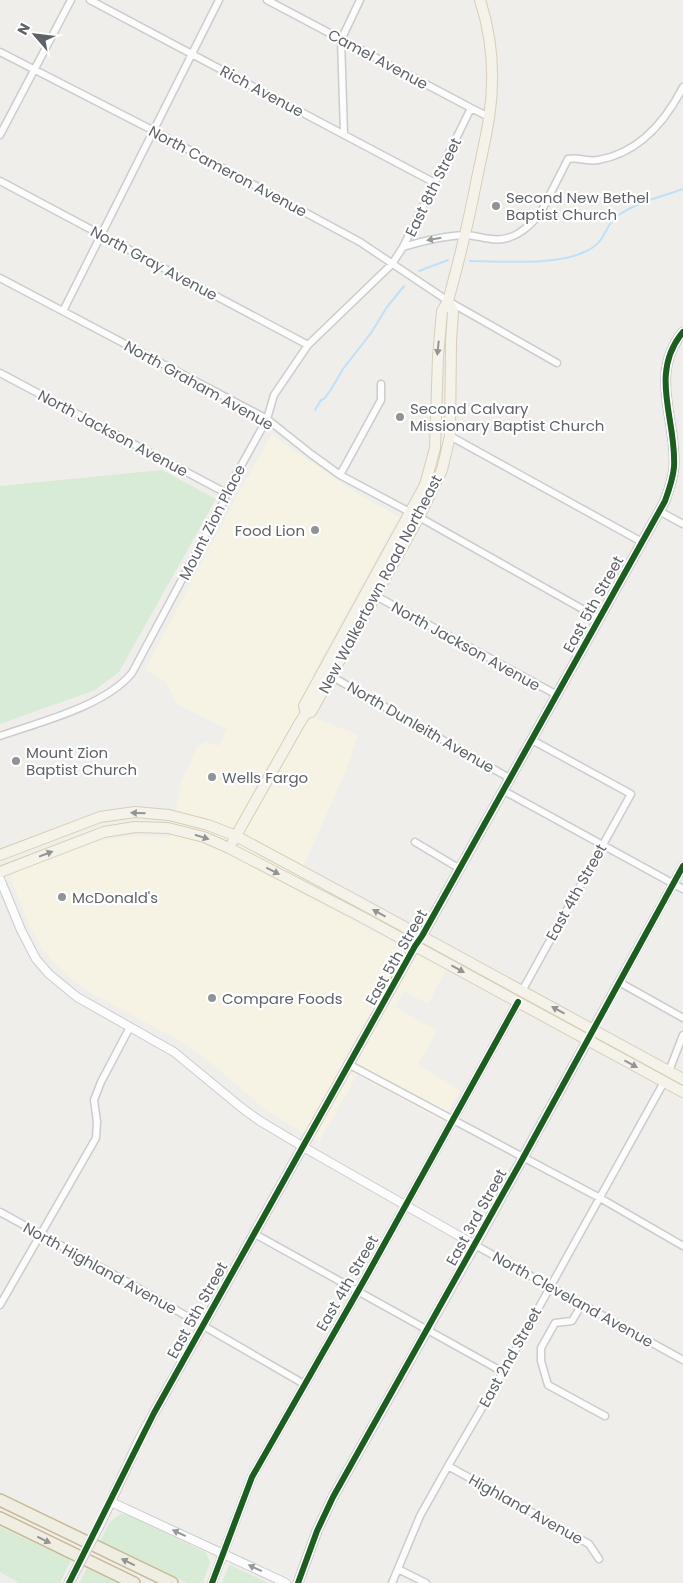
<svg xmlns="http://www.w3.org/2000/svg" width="683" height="1583" font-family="Poppins,sans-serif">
  <rect width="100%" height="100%" fill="#efeeea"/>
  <path fill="#f7f3e4" d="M272 435 356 493 399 517 313 674 317 719 358 735 347 768 305 863 286 885 446 970 428 1004 404 991 395 1007 437 1031 418 1065 460 1090 442 1121 357 1075 319 1142 268 1112 221 1071 187 1045 93 994 72 979 52 961 40 945 29 925 11 878 15 872 100 841 115 838 141 836 170 838 181 782 197 748 206 742 219 746 227 729 177 704 166 682 145 670 238 494Z"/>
  <path fill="#d8ebd6" d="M162 470 216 499 119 672 95 690 0 724V486Z
    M122 1514 128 1515 205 1552 210 1562 203 1583H187L100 1541C106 1530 110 1517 122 1514Z
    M0 1527 71 1560 60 1583H19L0 1572Z
    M229 1565H230L268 1583H222Z
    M87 1568 119 1583H79Z"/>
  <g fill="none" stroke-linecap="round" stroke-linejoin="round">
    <path stroke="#bfe0f9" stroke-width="2" d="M470 261C500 261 557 266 584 252 589 250 595 247 599 242 606 234 608 223 616 217 636 202 661 197 683 189
      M419 271 448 260
      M315 410 321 400 324 399 330 391 343 369 371 333 387 307 404 286"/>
    <defs>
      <path id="minor" d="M90 0 435 183
        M267 0 471 108 489 117
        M0 52 154 131 360 242 448 301 557 363
        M344 134 341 40 360 0
        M0 135 71 0
        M0 181 308 345
        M403 247C423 241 443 236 464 235 473 235 482 238 491 239 512 242 527 229 540 214L568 159C578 157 588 162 598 160 639 153 665 122 683 87
        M0 278 267 419 311 454 340 475 419 517 600 619
        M63 311 219 0
        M0 373 226 493
        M450 436 642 542
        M340 475 381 400V384
        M659 511 683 524
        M376 596 557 695
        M331 676 511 779
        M0 736C40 722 105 706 132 673L225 499 226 493 267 419 274 395 308 345 392 264 403 247 471 108
        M504 791 683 889
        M415 842 460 869
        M619 982 683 1018
        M522 991 631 794 532 740
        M350 1065 600 1198 683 1246
        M669 1071 683 1035
        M0 1212 131 1284 304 1384
        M255 1234 503 1372
        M475 1245 683 1360
        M582 1304 572 1321 555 1323 541 1348V1361L548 1385 605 1416
        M0 1305 96 1138 97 1122 94 1100 101 1082 130 1027
        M448 1466 589 1544 599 1559
        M398 1569 426 1583
        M392 1583 420 1516 448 1466 503 1372 664 1082"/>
      <path id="tertiary" d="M0 879 21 930 36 959 49 974 77 997 174 1052 242 1108 260 1121 312 1152 475 1245
        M593 1029 683 866
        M111 1502 286 1583
        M212 1583 252 1477 366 1277 518 1002"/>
      <path id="secondary" d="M100 1524 140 1439 154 1413 415 946 422 936 665 501C669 490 673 479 674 467 677 420 648 374 683 332
        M69 1583 78 1566
        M298 1583 317 1531 333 1497 475 1245 591 1034"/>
      <path id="primary" d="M306 713 304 706 425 485 435 448 438 357 442 311 448 301C459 261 469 220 477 178 481 158 486 138 489 118 495 79 492 37 480 0
        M233 841 299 724 306 713 311 712 419 517 442 470 450 436 451 341 453 312 448 301
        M0 855 100 817 135 812 169 815 208 825 236 836 368 907 683 1079
        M0 872 104 832 135 827 168 828 204 837 229 848 362 917 683 1092"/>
      <path id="motorway" d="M0 1500 172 1583
        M0 1518 134 1583"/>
    </defs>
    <use href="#minor" stroke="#cbcccc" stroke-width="9"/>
    <use href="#tertiary" stroke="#cbcccc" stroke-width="10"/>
    <use href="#secondary" stroke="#cacacb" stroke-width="11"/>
    <use href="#primary" stroke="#d7ceb8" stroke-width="12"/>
    <use href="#motorway" stroke="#c8b996" stroke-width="14"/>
    <use href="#minor" stroke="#fdfcfc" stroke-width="6"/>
    <use href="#tertiary" stroke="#fdfcfc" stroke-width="8"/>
    <use href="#secondary" stroke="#fdfcfc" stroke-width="9"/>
    <use href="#primary" stroke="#f4f2e9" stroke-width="10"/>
    <use href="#motorway" stroke="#f0ede3" stroke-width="11"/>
    <defs>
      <path id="secondary-bridge" d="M78 1566 100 1524"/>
    </defs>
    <use href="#secondary-bridge" stroke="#cacacb" stroke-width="11" stroke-linecap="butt"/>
    <use href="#secondary-bridge" stroke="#fdfcfc" stroke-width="9"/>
    <defs>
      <path id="cycleway" d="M69 1583 154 1413 415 946 422 936 665 501C669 490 673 479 674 467 677 420 648 374 683 332
        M212 1583 252 1477 366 1277 518 1002
        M298 1583 317 1531 333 1497 523 1158 683 866"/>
    </defs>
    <use href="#cycleway" stroke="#fff" stroke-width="9"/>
    <use href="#cycleway" stroke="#1b5e20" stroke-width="6"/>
  </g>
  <defs><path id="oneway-solid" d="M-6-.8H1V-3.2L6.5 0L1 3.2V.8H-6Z" transform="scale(1.25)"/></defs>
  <g fill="#96999c">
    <use href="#oneway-solid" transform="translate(434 239) rotate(170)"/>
    <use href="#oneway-solid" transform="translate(179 1533) rotate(-155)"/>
    <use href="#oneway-solid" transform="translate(255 1568) rotate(-155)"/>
  </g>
  <g fill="#939595">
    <use href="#oneway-solid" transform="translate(438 348) rotate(96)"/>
    <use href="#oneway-solid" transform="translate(138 813) rotate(-178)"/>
    <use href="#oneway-solid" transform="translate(202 837) rotate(18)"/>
    <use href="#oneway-solid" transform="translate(46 854) rotate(-21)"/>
    <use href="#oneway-solid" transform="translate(273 871) rotate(27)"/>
    <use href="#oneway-solid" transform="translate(379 913) rotate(-151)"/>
    <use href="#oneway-solid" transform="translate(458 969) rotate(29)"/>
    <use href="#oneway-solid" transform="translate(558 1010) rotate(-151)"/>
    <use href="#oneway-solid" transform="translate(631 1064) rotate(29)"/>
  </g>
  <g fill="#929393">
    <use href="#oneway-solid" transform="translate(44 1540) rotate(26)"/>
    <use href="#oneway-solid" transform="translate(128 1562) rotate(-154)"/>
  </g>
  <g fill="#919496" stroke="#fff" stroke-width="2">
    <circle cx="496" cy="206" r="5"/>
    <circle cx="400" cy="417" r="5"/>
    <circle cx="315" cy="530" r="5"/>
    <circle cx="16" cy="761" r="5"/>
    <circle cx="212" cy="777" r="5"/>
    <circle cx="62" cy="897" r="5"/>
    <circle cx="212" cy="998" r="5"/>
  </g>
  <g text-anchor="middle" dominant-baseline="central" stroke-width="4.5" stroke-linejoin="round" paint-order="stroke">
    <g font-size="15" fill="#5f6368" stroke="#fff">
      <text transform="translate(378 59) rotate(28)">Camel Avenue</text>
      <text transform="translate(262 91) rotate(28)">Rich Avenue</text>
      <text transform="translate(228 171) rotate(28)">North Cameron Avenue</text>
      <text transform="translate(433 187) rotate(-64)">East 8th Street</text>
      <text transform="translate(154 263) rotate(28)">North Gray Avenue</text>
      <text transform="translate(199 385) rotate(29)">North Graham Avenue</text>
      <text transform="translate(113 433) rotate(28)">North Jackson Avenue</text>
      <text transform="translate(212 522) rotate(-63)">Mount Zion Place</text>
      <text transform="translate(380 584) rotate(-62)">New Walkertown Road Northeast</text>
      <text transform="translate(593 604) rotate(-61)">East 5th Street</text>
      <text transform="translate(466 646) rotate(29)">North Jackson Avenue</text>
      <text transform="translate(421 727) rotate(30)">North Dunleith Avenue</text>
      <text transform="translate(576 892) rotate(-61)">East 4th Street</text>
      <text transform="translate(396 957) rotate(-60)">East 5th Street</text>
      <text transform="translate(476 1217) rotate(-61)">East 3rd Street</text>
      <text transform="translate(100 1268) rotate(29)">North Highland Avenue</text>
      <text transform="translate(347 1283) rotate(-60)">East 4th Street</text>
      <text transform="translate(573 1299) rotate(29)">North Cleveland Avenue</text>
      <text transform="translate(197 1310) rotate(-61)">East 5th Street</text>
      <text transform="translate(510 1357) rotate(-61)">East 2nd Street</text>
      <text transform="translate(526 1509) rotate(29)">Highland Avenue</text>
    </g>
    <g font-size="15" fill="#5f6368" stroke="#fff" text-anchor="start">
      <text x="506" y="197">Second New Bethel<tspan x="506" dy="17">Baptist Church</tspan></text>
      <text x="410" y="408">Second Calvary<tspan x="410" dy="17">Missionary Baptist Church</tspan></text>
      <text x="305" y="530" text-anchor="end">Food Lion</text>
      <text x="26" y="752">Mount Zion<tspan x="26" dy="17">Baptist Church</tspan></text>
      <text x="222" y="777">Wells Fargo</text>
      <text x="72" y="897">McDonald's</text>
      <text x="222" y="998">Compare Foods</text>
    </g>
  </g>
  <g transform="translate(35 35) rotate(298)" stroke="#ffffff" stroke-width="4" paint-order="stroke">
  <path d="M0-4L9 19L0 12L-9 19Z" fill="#5f6368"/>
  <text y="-8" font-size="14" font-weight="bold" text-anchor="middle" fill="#5f6368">N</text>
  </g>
</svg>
